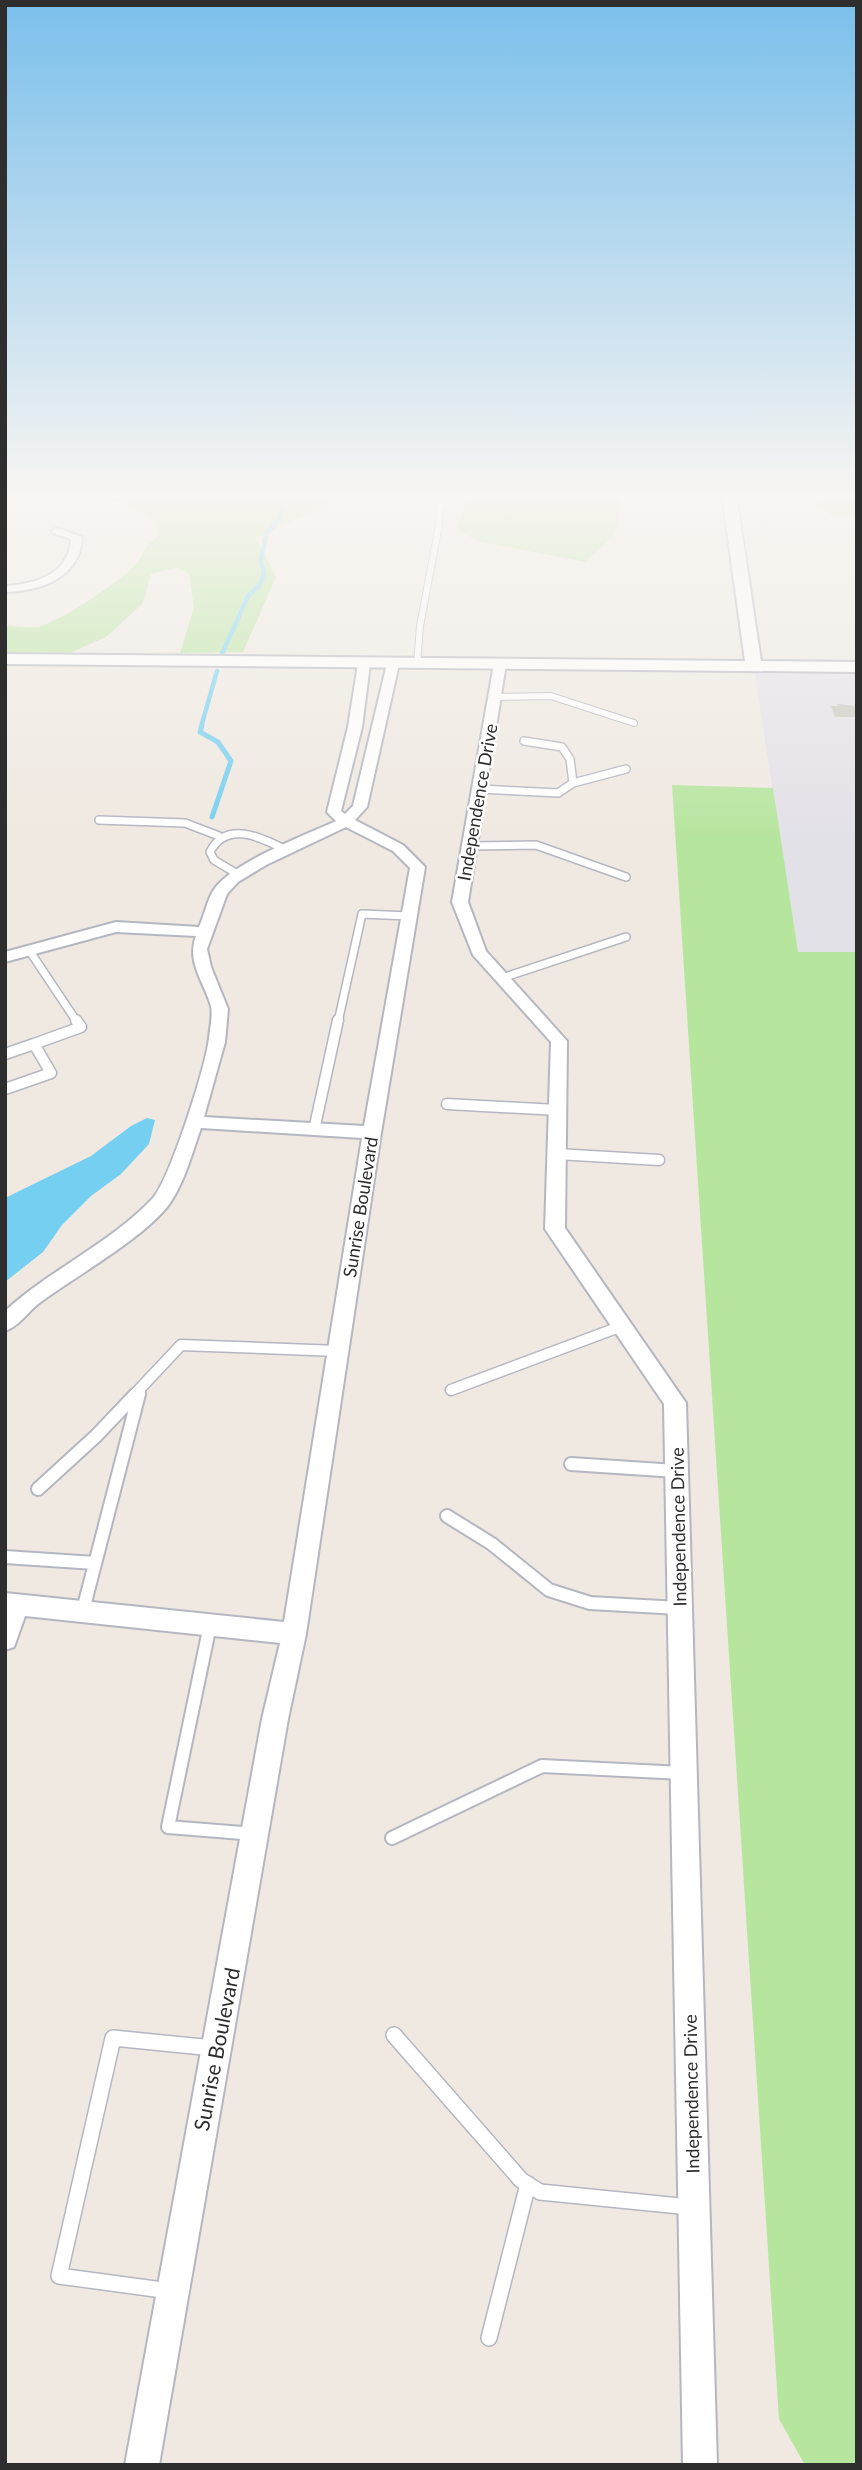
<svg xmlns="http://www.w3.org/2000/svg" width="862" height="2470" font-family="Lato,sans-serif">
  <rect width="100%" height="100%" fill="#efe9e1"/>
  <path fill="#e3e1e8" d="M754 669 857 671V952L798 953Z"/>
  <path fill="#b6e59e" d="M16 494H350L256 538 276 577 243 652 180 653 194 608 189 574 177 567 151 574 143 603 106 637 72 652 5 653V625C15 626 28 628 38 627 59 622 126 579 138 561 148 547 141 549 158 537L157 523 124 502Z
    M468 494H623L615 535 585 562 477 541 457 529Z
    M823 494H857V514L836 517 814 505Z
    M672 785 773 788 798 952H857V2465H805L779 2419Z"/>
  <path fill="#75cff0" d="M147 1118 155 1120 149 1144 121 1174 91 1196 62 1225 43 1252 5 1282V1198L91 1156 131 1126Z"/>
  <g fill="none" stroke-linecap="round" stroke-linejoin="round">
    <path stroke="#75cff0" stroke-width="4.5" d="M221 656 248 596 260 585 264 573 261 560 266 534 279 519 288 494
      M201 727 217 671"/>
    <path stroke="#75cff0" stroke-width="5" d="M202 725 200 732 218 742 231 761 212 817"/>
  </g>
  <path fill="#cbc7bf" d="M837 704 857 706V717H835L831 706H838Z"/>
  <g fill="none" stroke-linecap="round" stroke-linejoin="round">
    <defs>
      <path id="service-far4" d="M417 664 420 626 439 525V509L447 500V494
        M494 697 551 696 634 723"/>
      <path id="service-far3" d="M524 741 562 747 570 759 573 783
        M479 789 558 793 573 783 626 769
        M99 820 185 823 219 836
        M470 846 536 845 626 877
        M239 875 214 860 210 852C226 820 261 837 286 850
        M29 950 77 1022
        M502 978 626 937
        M338 1022 362 914 409 916"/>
      <path id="service-far2" d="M5 1054 34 1044
        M5 1089 51 1073 34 1044 81 1027 76 1020
        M447 1104 557 1110
        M314 1130 338 1020
        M557 1154 659 1160
        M451 1390 622 1326
        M134 1395 181 1345 338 1351
        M139 1395 140 1391"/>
      <path id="service-far1" d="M571 1464 676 1471
        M38 1489 96 1436 136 1394
        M447 1516 492 1544 549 1590 590 1603 679 1608
        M5 1557 95 1563
        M83 1610 139 1394
        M210 1625 168 1827 255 1834
        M392 1838 542 1766 683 1773"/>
      <path id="service" d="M394 2035 521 2180 540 2192 690 2207
        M170 2291 59 2276 113 2038 213 2048
        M489 2338 528 2184"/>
      <path id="minor" d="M57 528 82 537C80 578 41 591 5 592V586C36 584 69 574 71 539L53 533 52 531Z
        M364 660 370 664 362 727 341 811 345 814 353 806 387 664 389 661H397L399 664 367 807 355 820 403 845 425 867 381 1133 306 1634 288 1719 159 2465H125L262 1719 280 1643 25 1616 14 1647 5 1650V1593L284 1622 362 1138 201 1128C192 1153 185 1181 170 1203 146 1237 74 1277 38 1304 27 1313 19 1326 5 1331V1311C51 1269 111 1243 153 1198 170 1179 206 1066 209 1038 210 1028 213 1015 211 1006 204 982 186 962 196 936L116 932 5 962V952L116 922 199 927C204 916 207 901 213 891 230 863 306 835 336 821L327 812 348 727 358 664ZM346 827 393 851 410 868 364 1126 204 1117 225 1042 228 1009 211 967 207 949 227 894 238 882 266 865Z
        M500 660 506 664 468 902 486 951 567 1041 565 1228 686 1403 717 2465H683L664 1404 545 1229 551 1042 473 955 452 902 494 664Z"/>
      <path id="tertiary" d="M722 494H736L761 661 857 662V672L5 664V654L745 661Z"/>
    </defs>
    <use href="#service-far4" stroke="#b4b7c1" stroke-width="8"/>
    <use href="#service-far3" stroke="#b4b7c1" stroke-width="10"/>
    <use href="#service-far2" stroke="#b4b7c1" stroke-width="13"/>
    <use href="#service-far1" stroke="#b4b7c1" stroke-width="16"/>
    <use href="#service" stroke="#b4b7c1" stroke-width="18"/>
    <use href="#minor" stroke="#b4b7c1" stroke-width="4"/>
    <use href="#tertiary" stroke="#b4b7c1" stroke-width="4"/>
    <use href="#service-far4" stroke="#fff" stroke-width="6"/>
    <use href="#service-far3" stroke="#fff" stroke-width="7"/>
    <use href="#service-far2" stroke="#fff" stroke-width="10"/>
    <use href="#service-far1" stroke="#fff" stroke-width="12"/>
    <use href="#service" stroke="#fff" stroke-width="15"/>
    <use href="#minor" fill="#fff" fill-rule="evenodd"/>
    <use href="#tertiary" fill="#fff" fill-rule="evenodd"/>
  </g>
  <linearGradient id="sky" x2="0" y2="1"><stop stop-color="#7abfeb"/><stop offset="0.59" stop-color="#f8f5f2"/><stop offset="1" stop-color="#f8f5f2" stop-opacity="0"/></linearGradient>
  <rect width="862" height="840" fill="url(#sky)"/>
  <g text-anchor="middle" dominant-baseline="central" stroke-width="5" stroke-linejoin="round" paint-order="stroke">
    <g font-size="18" fill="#2e2e2e" stroke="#fff">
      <text transform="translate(477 802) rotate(-80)">Independence Drive</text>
      <text transform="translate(360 1207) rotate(-81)">Sunrise Boulevard</text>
      <text transform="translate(678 1527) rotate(-91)">Independence Drive</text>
      <text transform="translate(691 2094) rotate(-91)">Independence Drive</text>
    </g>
    <g font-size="21" fill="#2e2e2e" stroke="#fff">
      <text transform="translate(216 2049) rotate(-79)">Sunrise Boulevard</text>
    </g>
  </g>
  <rect width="862" height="2470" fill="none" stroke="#2e2e2e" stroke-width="14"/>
</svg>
